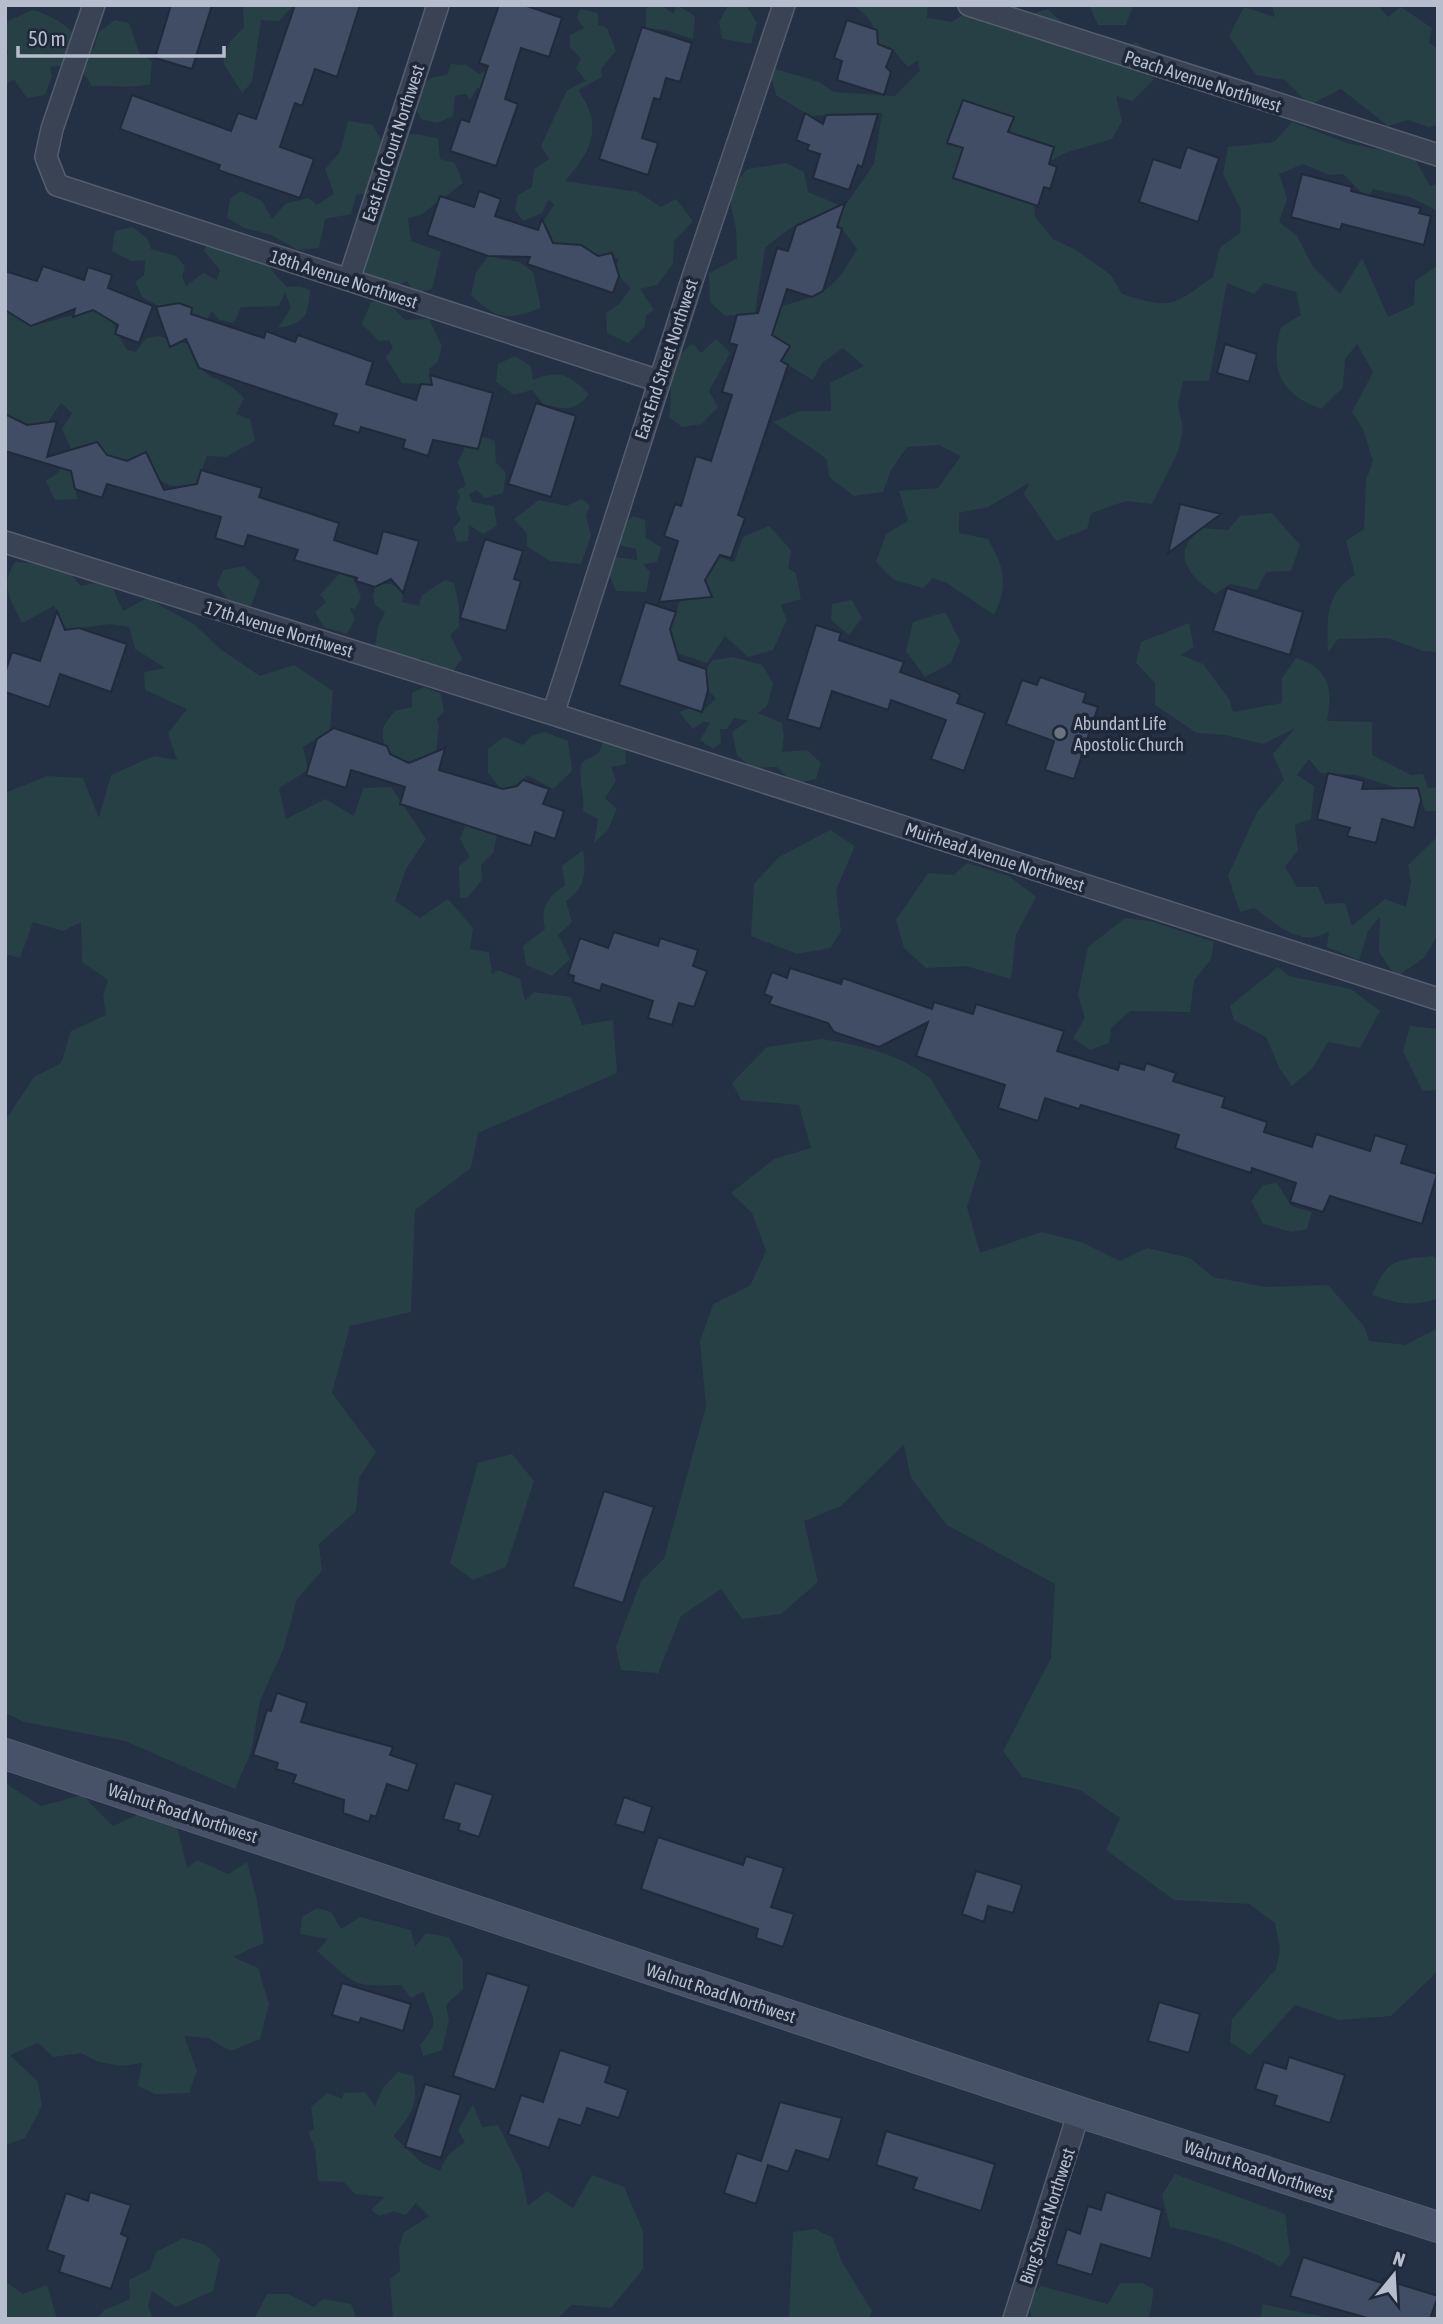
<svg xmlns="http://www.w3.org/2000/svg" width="1443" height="2324" font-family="'Asap Condensed',sans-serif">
  <rect width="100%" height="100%" fill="#243044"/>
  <path fill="#274045" d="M243 5H291V8L279 21 261 20 252 82 242 93 223 62 229 43 244 27Z
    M652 5H662L673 14 677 5 695 16 693 39 665 30 646 28V8Z
    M728 5H746L757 23 751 44 722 39 719 22Z
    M853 5H928L927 18 952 22 977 5 999 23 1048 9 1070 30 1107 56 1136 42 1158 58 1153 80 1132 101 1116 96 1122 121 1112 139 1065 153 1032 171 1035 217 1053 239 1076 250 1111 275 1122 294C1172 310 1172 306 1213 277L1220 247 1240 233 1241 210 1223 174 1228 147 1274 142 1292 122 1347 143 1414 157 1430 186 1438 184V211L1410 197 1373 189 1368 199 1343 174 1329 175 1303 164 1279 174 1287 198 1279 222 1297 236 1313 267 1340 294 1362 258 1388 317 1414 305 1415 281 1438 265V652L1423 651 1388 638 1338 639 1328 652C1327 621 1325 593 1355 575L1346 541 1364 529 1366 480 1373 461 1363 429 1352 412 1373 372 1357 344 1345 359 1343 387 1321 409C1280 394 1269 369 1281 327L1301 315 1296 292 1264 283 1254 294 1227 283 1209 381H1183L1178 404 1183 429 1178 452 1152 504 1126 501 1091 513 1087 529 1056 541 1024 494 1029 483 988 507 959 513V533L988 539C1004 567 1009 584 994 615L947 583 933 578 923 588 894 580 876 562 886 534 908 521 899 491 938 488 961 456 939 445 907 447 891 470 883 492 854 496 830 478 826 458 773 422 800 411H831L830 383 864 366 843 348 822 363 813 380 781 361 790 346 772 335 781 306C826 295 835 288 857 249L837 222C801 216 792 226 765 248L755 313 725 316 710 302 709 273 737 258 736 229 728 191 747 169 786 163 804 172 808 192 844 207 874 164 882 113 810 116 776 95 769 67 819 82 834 92 895 96 920 71 918 60 908 67 893 50 878 44C876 25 868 16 853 5Z
    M1089 5H1133L1126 25H1098Z
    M1272 5H1377L1388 17 1401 7 1432 28 1429 43 1438 49V125L1429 127 1408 120 1388 126 1341 89 1310 105 1285 80 1256 75 1229 36 1244 7 1275 17Z
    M580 9 598 13V25L607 28 616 51 601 69 602 77 578 90C604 126 592 151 565 181L638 192 661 207 676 199 693 221 674 241 673 264 657 285 640 289 654 310 646 315 645 326 628 343 607 333 606 313 619 304 631 288 619 276 616 265 619 259 607 254 598 256 581 245 553 243 543 222 554 205 549 199 542 213 523 221 515 210 518 195 532 187 534 169 549 159 541 146 567 90 586 81 576 68 581 59 570 47V35L584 28 577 18Z
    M33 10C58 18 73 28 86 51L94 48 99 32 115 20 129 23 139 52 152 62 150 84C130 89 112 85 92 86 80 67 72 64 50 67L52 76 45 95 27 98 14 80 5 84V54H8L5 25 10 20Z
    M451 64 466 65 479 74 489 69 494 91 477 88 470 100 466 94 455 96 453 116 437 123 421 119 412 101 417 86 434 77 447 75Z
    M348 121 373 125 387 150 398 135 418 134 438 139 440 159 455 163 463 183 421 215 408 218 411 241 441 252 432 289 414 293 407 281 390 288 361 275 351 239 362 223 369 193 356 195 351 214 325 219 319 248 298 250 271 235 244 228 227 218 230 199 241 191 262 201 272 219 285 204 308 198 317 205 334 194 325 169 340 152Z
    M132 227 147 238 151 249 176 256 185 266 182 277 186 286 203 273 217 280 220 270 204 251 209 240 265 246 272 271 287 287 299 286 310 290C308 316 306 323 278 328L291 308 285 292 279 306 241 307 234 323 219 320 212 311 205 323 192 319V308L179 303 160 307 142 297 135 282 144 275 145 260 131 261 112 251 115 231Z
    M488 256 519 262 533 272 541 308C509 320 497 321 471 295L476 272Z
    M371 302 389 303 405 320 429 319 442 346 438 362 429 369 432 385 402 383 386 358 393 347 389 340 379 341 362 324Z
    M5 310 31 326 93 310 111 320 127 350 136 352 146 338 158 336 188 344C204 388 219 370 244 398L236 414 250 419 255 441 226 457 207 456 197 484C160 490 160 483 146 452L127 461 72 472 77 499 55 500 46 481 60 471 55 457 71 449 62 429 72 413 61 403 47 423 27 425 7 415 5 421Z
    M716 339 730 353 709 391 718 407 702 424 682 427 669 417C675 385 661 364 693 344L701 353Z
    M515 356 531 366 533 380C560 369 569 375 589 394 575 413 563 409 543 404L532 390 514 395 496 382 498 364Z
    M481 436 495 441 496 463 506 473 503 493 485 498 477 490 469 494 472 502 494 506 497 526 483 534 469 525 468 541 457 542 453 529 461 519 456 509 460 497 457 490 466 486 458 462 469 438Z
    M582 499 590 506 586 515 591 536 581 564 550 561 527 546V534L514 519 539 500 566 506Z
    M1272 513 1300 545 1291 571 1266 572 1257 590 1230 584 1215 594C1188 575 1168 553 1203 528L1228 530 1240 516Z
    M633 516 645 520 646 538 661 547 657 562 643 564 650 572 646 592 616 591 609 574 616 557 637 560 636 549 618 545 617 530Z
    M769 526 791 550 788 568 796 573 801 599 781 605 787 620 773 650 748 657 725 636 707 663 677 653 670 629 680 600 712 597 705 580 718 557 734 562 743 537Z
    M15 562 64 566 81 586 109 580 123 611 147 598 194 624 219 648 260 676 294 665 333 691 330 730 303 747 308 770 279 788 286 819 325 799 354 816 363 788 391 787 426 839 406 869 395 901 420 918 448 899 473 928 470 949 489 952 492 974 498 970 520 979 525 1001 534 992 571 997 582 1025 613 1020 617 1073 478 1133 471 1168 415 1210 411 1312 350 1326 332 1393 376 1452 359 1478 356 1511 319 1544 322 1571 297 1599 283 1650 260 1701 251 1752 235 1789 125 1741 24 1722 5 1713V1121L34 1077 61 1063 71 1031 106 1015 103 996 108 980 82 962 81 922 63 931 33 922 20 958 5 954V793L47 776 83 778 99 818 111 775 154 756 177 760 168 733 187 709 145 690 144 672 165 668 135 649 129 627 110 624 65 630 54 606 22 623C10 599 0 585 15 562Z
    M244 566 260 581 251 606 232 605 217 585 223 570Z
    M340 573 352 576 361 597 355 609 350 608 355 619 347 634 324 627 315 612 326 602 320 595Z
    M445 580 454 583 459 606V627L450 635 462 659 453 671 428 666 422 658 416 663 395 661 375 647 378 627 385 612 375 605 373 596 375 587C387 581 394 583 403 593L402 602 419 606 422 595Z
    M852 600 862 618 849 635 831 620 832 604Z
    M945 612 960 641 951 663 925 677 906 651 913 622Z
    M1189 623 1194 647 1181 655 1203 664 1229 699 1233 712 1282 703V678L1296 658C1330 669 1333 688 1327 721L1372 722V755L1411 775 1423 774 1428 788 1438 787V811H1425L1418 788H1397L1356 775 1320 773 1309 759 1297 775 1314 786 1311 819 1295 825 1298 850 1285 867 1297 887H1318L1325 904 1345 903 1352 926 1385 899 1406 907 1411 882 1408 865 1438 836V935L1424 958 1396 977 1379 952 1380 917 1368 931 1359 960 1327 947 1329 931C1302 950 1276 923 1254 908L1240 912 1228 876 1257 812 1284 780 1273 754 1294 729 1263 744 1225 735 1197 733 1155 705V683L1136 663 1141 642Z
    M733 657 762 665 773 683 767 706 758 713 782 723 784 736 782 752 807 750 821 763 816 779 794 784 777 767 752 768 737 755 732 732 748 721 734 718 727 729H720L721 743 713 749 700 740 710 723 704 721 693 729 679 712 690 708 702 712 716 698 708 690 706 669 713 660Z
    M424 687 441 694 444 711 437 719 439 726 436 752C430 755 421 760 415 761 397 763 380 748 383 730 384 723 391 716 395 711L412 707V693Z
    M544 732 568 741 572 771 553 789 527 775 517 786 501 789 488 773V749L504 737 523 745 531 736Z
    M604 739 625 746 626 764 611 767 616 781 605 798 617 809 607 831 594 843 598 819 583 811C585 794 577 779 582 762L599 753Z
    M466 824 499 827 493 853 481 865 482 880 467 898H460L459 866 470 857 460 839Z
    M830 830 855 846 836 890 841 932 830 948 797 954 751 936 754 884 779 857Z
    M583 850C586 872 586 887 566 901L572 922 558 935 570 959 552 976 526 965 523 946 545 929C540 907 547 898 565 885L562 866Z
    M967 863 1009 876 1036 897 1016 935 1011 979 966 966 926 968 904 948 896 920 928 873 954 875Z
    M1125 918 1150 921 1214 942 1211 959 1194 981 1190 1012 1130 1011 1111 1028 1109 1043 1090 1050 1073 1038 1085 1018 1078 995 1088 947Z
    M1278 967 1289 976 1351 989 1380 1011 1360 1048 1328 1042 1312 1069 1292 1086 1280 1069 1266 1037 1234 1020 1230 1006Z
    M1410 1026 1438 1029V1090L1423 1091 1403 1051Z
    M822 1039C860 1045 901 1054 931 1079L981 1162 967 1207 980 1253 1042 1232 1081 1242 1120 1261 1147 1248 1190 1258 1213 1277 1266 1287 1328 1285 1364 1326 1369 1341 1405 1345 1438 1328V1971L1391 2016 1339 2020 1295 2005 1250 2055 1230 2042 1232 2019 1276 1969 1280 1949 1275 1923 1249 1904 1174 1900 1106 1850 1120 1818 1080 1790 1022 1777 1003 1751 1051 1658 1055 1584 947 1525 911 1478 904 1445 841 1506 804 1521 818 1582 781 1614 742 1619 721 1589 681 1616 658 1673 621 1670 616 1647 641 1581 664 1559 706 1406 700 1342 713 1304 750 1286 766 1251 752 1213 731 1193 774 1159 811 1148 799 1105 741 1100 732 1083 767 1047Z
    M1277 1183 1291 1206 1312 1212 1307 1229 1292 1232 1263 1224 1251 1201 1263 1185Z
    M1433 1256 1438 1260V1298C1413 1308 1397 1303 1372 1295 1388 1258 1396 1260 1433 1256Z
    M512 1454 534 1481 506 1567 473 1580 450 1563 478 1463Z
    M5 1783 41 1806 82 1795 113 1826 143 1812 175 1818 187 1868 197 1860 228 1874 247 1862 257 1900 264 1943 233 1957 258 1968 269 2004 260 2039 231 2051 208 2038 184 2036 197 2071 189 2093 155 2094 138 2086 142 2063 123 2066 98 2062 81 2053 53 2057 38 2043 10 2055 38 2082 42 2106 25 2138 5 2145Z
    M317 1908 331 1912 341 1929 360 1917 411 1930 415 1947 426 1933 449 1937 463 1961V1989L446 2005 449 2020 442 2050 423 2056 420 2045C444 2017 430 2020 424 1991L411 1998 401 1985C351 1988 354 1983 317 1951L328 1939 300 1934 302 1917Z
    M398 2072 413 2076C420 2103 410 2117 393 2136L422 2163 440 2171 448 2155 465 2142 458 2130 473 2104 482 2127 498 2125 521 2171 528 2206 547 2191 573 2208 592 2175 624 2187 643 2231V2269L611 2308 572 2305 557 2319H393L390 2279 400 2271 399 2248 403 2233 429 2216 416 2203 406 2215 394 2211 379 2216 371 2210 385 2197 355 2194 344 2182 318 2181 315 2148 308 2132 314 2129 311 2107 327 2093 342 2099 344 2093 365 2092 375 2106 383 2088Z
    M1175 2174 1285 2214 1290 2254 1280 2267C1245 2247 1210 2235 1170 2227L1162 2195Z
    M815 2229 833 2238 842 2262 872 2311 868 2319H789L793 2232Z
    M183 2238 206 2245 220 2259 213 2291 176 2307 152 2291 148 2306 153 2319H97L104 2310 130 2299 129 2280 150 2269 156 2252Z
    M5 2281 23 2294 47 2285 57 2319H5Z
    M1120 2283H1142L1154 2289 1149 2319H1032L1028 2300 1041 2286 1108 2304Z
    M267 2294H288L314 2307 323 2299 351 2304 357 2319H254Z
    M1262 2304 1334 2319H1261Z"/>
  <path fill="#404d64" stroke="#202a3b" stroke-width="2" d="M171 5H212L192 69 155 58Z
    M295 5H360L337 77 315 69 302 106 295 103 280 147 314 159 300 198 218 170 220 165 120 129 132 95 231 131 238 113 256 119Z
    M499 5H524L562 18 549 57 521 48 505 99 518 104 496 166 450 151 461 119 469 122 488 66 479 63Z
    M847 20 877 30 878 44 893 50 886 67 891 72 884 95 837 80 842 61 834 58Z
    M642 27 692 43 680 82 666 78 660 100 654 98 642 138 658 143 648 175 599 159Z
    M963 100 1014 117 1008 132 1054 147 1049 164 1057 167 1050 189 1044 187 1038 206 953 178 963 148 947 143Z
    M805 113 823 124 826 115 878 114 862 167 858 165 849 190 813 178 820 154 807 150 809 145 796 140Z
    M1187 147 1219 158 1198 222 1139 202 1153 159 1180 168Z
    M1302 174 1352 187 1351 191 1421 208 1419 213 1431 216 1424 245 1342 224 1340 230 1291 217Z
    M479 191 501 199 495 216 538 230 542 219 553 243 581 245 598 256 612 253 619 276 613 293 527 264 530 257 488 256 427 235 440 196 474 207Z
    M845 203 837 227 842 229 823 291 812 297 787 289 772 335 790 346 781 361 788 365 738 515 745 518 731 558 720 555 705 580 712 597 659 602 678 541 664 536 675 504 681 506 696 456 711 461 732 395 722 392 737 345 729 343 737 315 758 313 777 248 788 251 796 226Z
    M43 266 84 280 88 267 112 275 108 288 153 306 139 343 115 334 118 325 93 310 73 317 75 309 31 326 5 310V271L37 281Z
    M179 303 192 308 191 314 264 338 266 331 295 342 298 335 373 362 366 384 416 400 421 384 432 385 430 375 493 393 478 449 433 440 428 456 403 448 405 440 361 427 359 433 333 425 337 414 199 368 186 339 170 347 156 307Z
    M1225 344 1257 354 1249 382 1217 373Z
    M536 403 576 416 551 497 508 484Z
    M5 414 27 425 57 421 47 457 97 442 107 455 127 461 146 452 164 490 197 484 201 470 262 488 259 497 339 523 334 540 377 554 383 531 419 541 403 593 391 579 375 587 356 581 357 578 294 560 298 550 248 535 244 547 215 538 221 517 107 484 102 498 75 489 71 471 5 451Z
    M1180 504 1221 514 1168 553Z
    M485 539 523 551 514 579 521 581 506 631 460 618Z
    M1227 588 1303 612 1290 655 1213 631Z
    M645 602 676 612 670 629 679 660 706 669 708 690 702 712 619 685Z
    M57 611 65 630 79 628 127 644 111 692 60 674 49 707 5 692V673L12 652 40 661Z
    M816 625 841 633 839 640 904 662 900 672 956 692 960 695 957 703 985 713 964 771 931 759 946 720 891 700 888 710 832 691 820 729 787 719Z
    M1040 677 1086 693 1083 702 1098 707 1074 779 1045 770 1054 741 1006 724 1022 680 1037 685Z
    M334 728 387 746 390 754 409 763 445 748 439 770 503 789 517 786 523 780 549 789 543 804 564 811 555 839 535 832 531 846 400 804 405 787 351 770 346 788 306 775 317 739Z
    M1328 773 1364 781 1362 789 1418 788 1421 800 1414 828 1382 819 1376 843 1347 836 1350 828 1317 819Z
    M614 932 658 946 660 938 698 950 693 966 707 971 694 1007 679 1003 672 1025 648 1018 653 1001 602 984 600 991 573 982 574 976 568 974 580 938 608 948Z
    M790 968 841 984 843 978 932 1009 934 1002 973 1014 976 1004 1064 1031 1057 1051 1118 1070 1120 1063 1144 1070 1146 1063 1176 1073 1173 1081 1225 1097 1222 1107 1267 1122 1264 1132 1312 1147 1316 1134 1370 1151 1375 1135 1407 1145 1401 1163 1437 1174 1422 1224 1330 1196 1323 1212 1290 1202 1296 1183 1252 1168 1251 1173 1175 1148 1179 1135 1081 1105 1079 1109 1045 1098 1038 1121 998 1108 1005 1085 916 1056 928 1022 879 1047 834 1032 828 1023 769 1004 772 997 764 994 772 972 787 978Z
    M604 1491 654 1507 623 1603 573 1587Z
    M277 1693 307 1703 301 1722 393 1747 390 1755 417 1764 408 1791 387 1784 376 1817 371 1815 369 1822 343 1813 344 1800 293 1783 296 1775 276 1769 278 1763 253 1755 267 1710 271 1711Z
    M455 1783 493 1795 479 1837 458 1830 460 1824 443 1819Z
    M624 1797 652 1807 644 1833 615 1824Z
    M658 1837 743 1865 746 1856 784 1868 771 1907 794 1914 783 1947 756 1938 758 1929 641 1889Z
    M976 1871 1022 1885 1013 1913 988 1906 984 1922 962 1914Z
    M487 1973 529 1986 495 2090 453 2076Z
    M342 1983 411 2004 403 2031 361 2018 359 2023 332 2015Z
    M1159 2002 1200 2014 1189 2053 1148 2041Z
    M560 2050 610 2066 605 2082 628 2090 619 2118 587 2108 581 2126 559 2119 549 2148 508 2134 521 2095 543 2102Z
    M1289 2057 1345 2075 1330 2123 1274 2105 1277 2096 1255 2089 1264 2062 1286 2069Z
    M425 2084 461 2095 441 2158 405 2147Z
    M780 2102 842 2118 829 2160 796 2150 788 2172 768 2165 756 2204 724 2193 737 2153 761 2161Z
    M886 2131 995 2164 981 2211 913 2189 917 2178 876 2165Z
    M90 2192 131 2205 121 2234 128 2237 111 2289 59 2272 64 2256 47 2250 66 2193 88 2201Z
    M1106 2192 1162 2210 1151 2259 1101 2244 1092 2275 1056 2264 1067 2229 1080 2234 1088 2206 1101 2210Z
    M1303 2257 1382 2283 1383 2279 1438 2296 1430 2319H1371L1290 2296Z"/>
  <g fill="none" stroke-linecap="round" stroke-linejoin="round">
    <defs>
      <path id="street" d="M94 5 52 129 46 157 57 185 659 381
        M969 5 1438 155
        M349 280 438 5
        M5 542 553 714 1438 999
        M553 714 694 274 784 5
        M1014 2319 1079 2112"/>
      <path id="secondary" d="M5 1754 1079 2112 1438 2227"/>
    </defs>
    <use href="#street" stroke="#545e6e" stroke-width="24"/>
    <use href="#secondary" stroke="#545e6e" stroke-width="32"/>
    <use href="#street" stroke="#394353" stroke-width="21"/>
    <use href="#secondary" stroke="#475167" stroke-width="30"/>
  </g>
  <circle fill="#6b7280" stroke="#1e2839" stroke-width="2.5" cx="1060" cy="733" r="7"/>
  <g text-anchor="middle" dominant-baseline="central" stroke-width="7" stroke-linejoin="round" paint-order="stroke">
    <g font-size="18" fill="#b6becd" stroke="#1e2839">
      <text transform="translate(1203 81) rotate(18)">Peach Avenue Northwest</text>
      <text transform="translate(393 143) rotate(-72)">East End Court Northwest</text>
      <text transform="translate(344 279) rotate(18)">18th Avenue Northwest</text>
      <text transform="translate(666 359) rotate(-72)">East End Street Northwest</text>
      <text transform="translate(279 629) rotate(17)">17th Avenue Northwest</text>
      <text transform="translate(995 857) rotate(18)">Muirhead Avenue Northwest</text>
      <text transform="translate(183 1813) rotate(18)">Walnut Road Northwest</text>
      <text transform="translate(721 1993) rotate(18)">Walnut Road Northwest</text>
      <text transform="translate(1259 2170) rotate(18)">Walnut Road Northwest</text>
      <text transform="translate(1047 2216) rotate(-72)">Bing Street Northwest</text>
    </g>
    <g font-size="18" fill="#b6becd" stroke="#1e2839" text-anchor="start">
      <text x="1074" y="723">Abundant Life<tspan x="1074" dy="21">Apostolic Church</tspan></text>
    </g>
  </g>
  <rect width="1443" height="2324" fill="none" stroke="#b6becd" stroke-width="14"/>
  <g transform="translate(1394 2275) rotate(18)" stroke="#1e2839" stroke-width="5" paint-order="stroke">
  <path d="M0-5L12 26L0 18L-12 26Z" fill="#b6becd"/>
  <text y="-10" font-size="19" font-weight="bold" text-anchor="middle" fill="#b6becd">N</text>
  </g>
  <path d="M18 46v10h206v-10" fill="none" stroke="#b6becd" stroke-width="3.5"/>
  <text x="28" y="46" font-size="21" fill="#b6becd" stroke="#1e2839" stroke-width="5" paint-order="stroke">50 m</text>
</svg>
